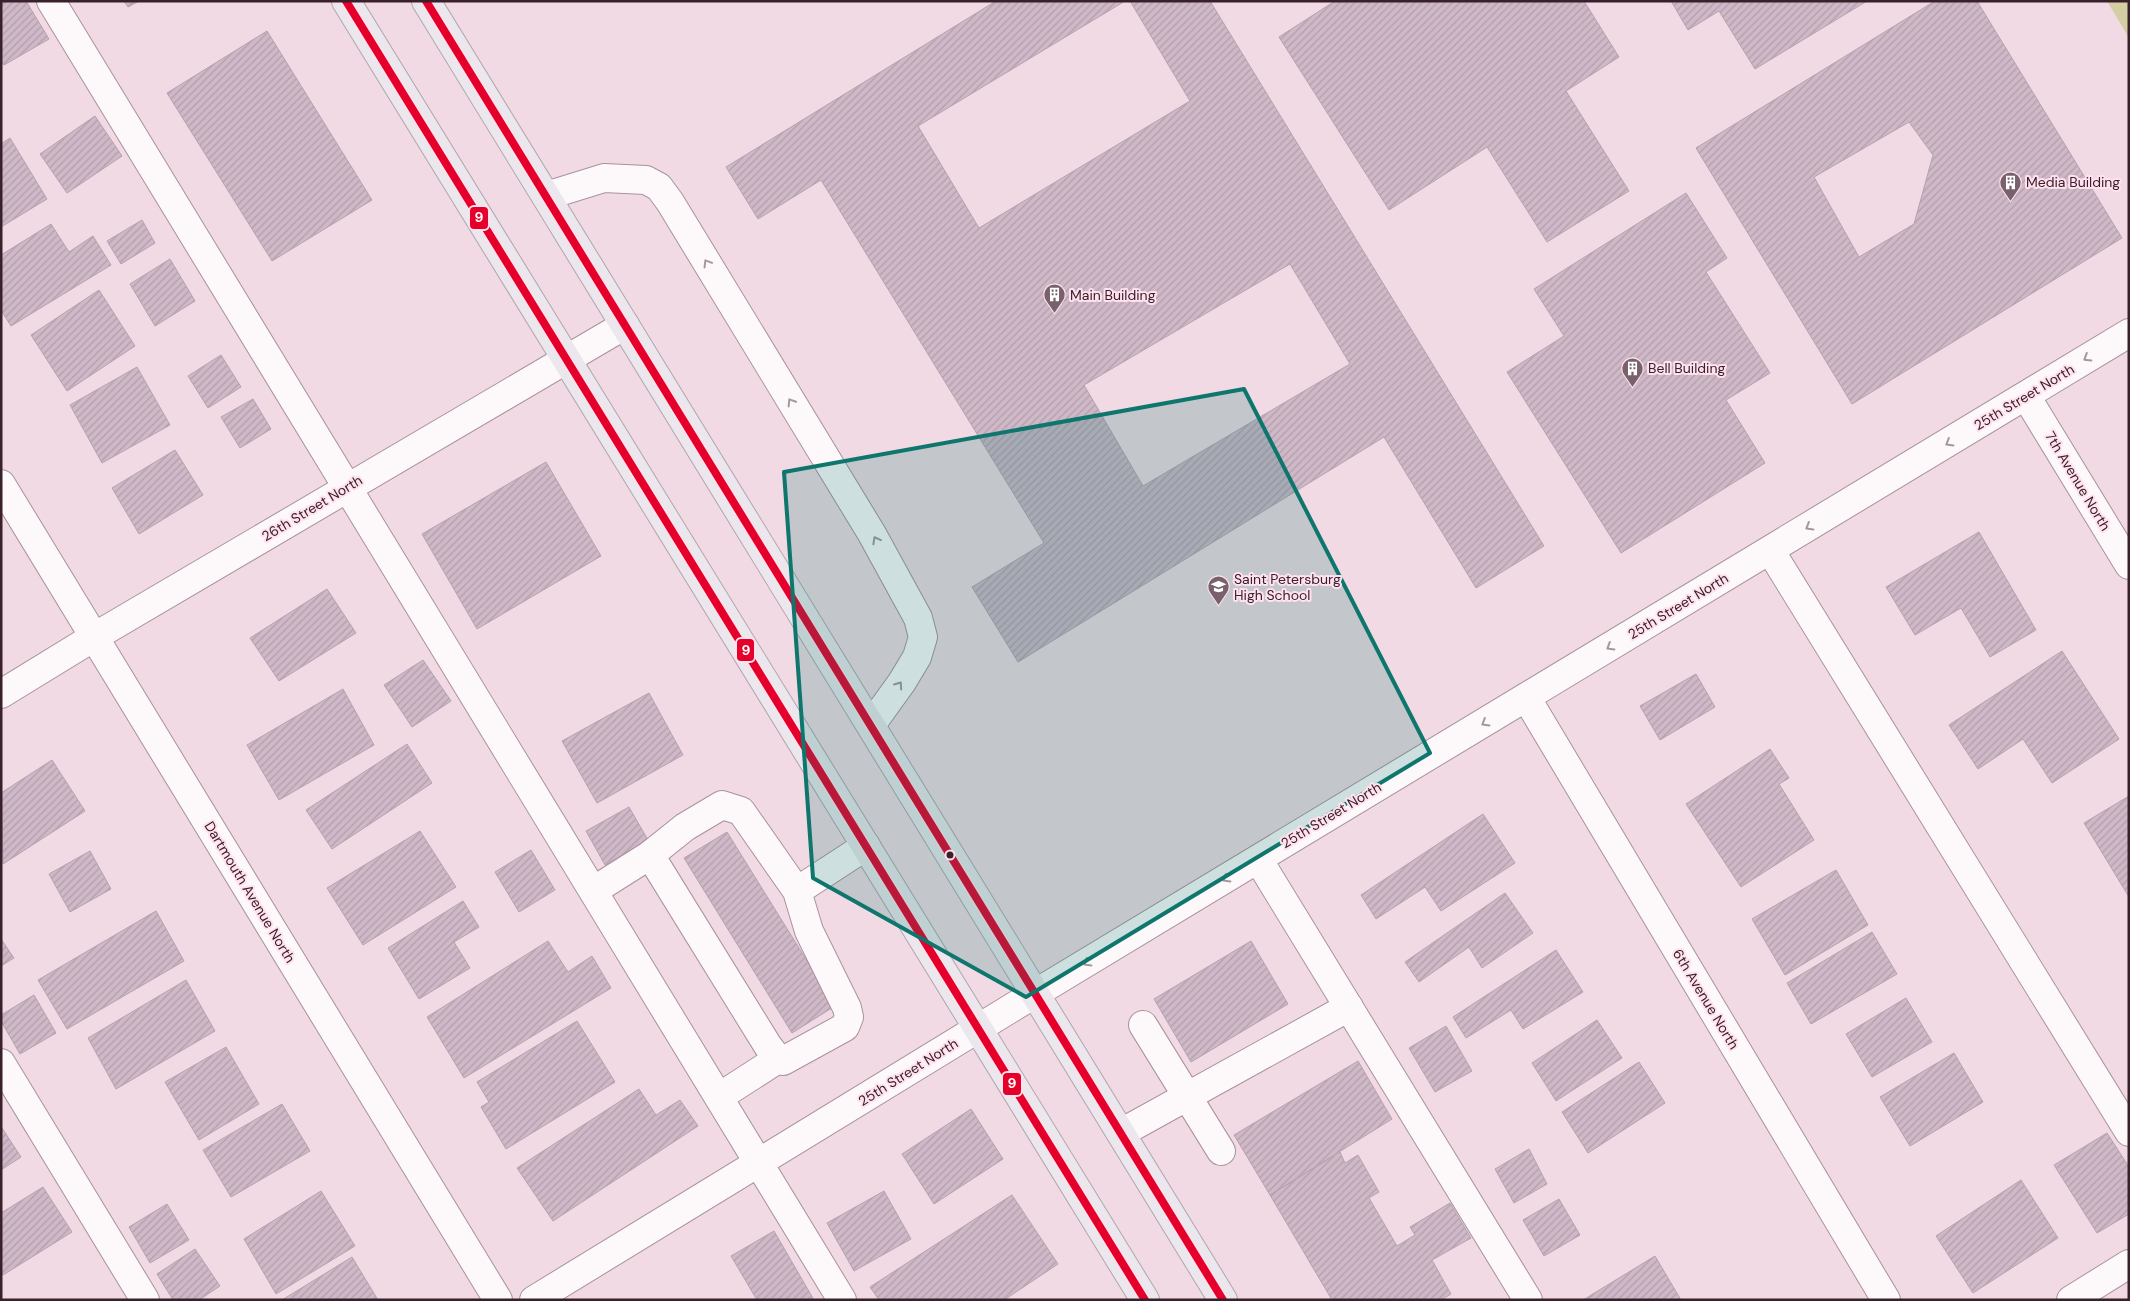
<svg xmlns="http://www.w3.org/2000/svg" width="2130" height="1301" font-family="'DM Sans',sans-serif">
  <defs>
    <pattern id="building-hatch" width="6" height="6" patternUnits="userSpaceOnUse" patternTransform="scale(1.25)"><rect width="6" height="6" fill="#cfb8c7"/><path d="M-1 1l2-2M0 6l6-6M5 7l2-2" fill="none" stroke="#b29eab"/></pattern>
  </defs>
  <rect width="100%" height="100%" fill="#f1dae3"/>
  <path fill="#d5cda3" d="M2107 1H2129V38Z"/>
  <path fill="url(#building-hatch)" stroke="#b6a2ae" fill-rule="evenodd" d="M1 1H26L49 39 4 65 1 61Z
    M124 1H139L128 7Z
    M996 1H1125L918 126 979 228 1190 101 1130 1H1210L1544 546 1476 588 1384 437 1018 662 972 587 1044 543 821 180 758 219 726 167ZM1290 264 1350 364 1143 486 1084 385Z
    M1335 1H1584L1619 57 1566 91 1629 191 1547 242 1487 147 1389 210 1279 37Z
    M1671 1H1867L1755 69 1719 11 1688 30Z
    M1935 1H1977L2122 238 1852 404 1696 148ZM1909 122 1933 155 1914 224 1859 257 1814 177Z
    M267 31 372 200 272 261 167 93Z
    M95 116 122 156 67 193 40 154Z
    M10 138 47 199 1 227V144Z
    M1686 193 1727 258 1706 272 1770 373 1726 400 1765 463 1621 553 1507 372 1564 336 1534 289Z
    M142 220 155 243 121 264 107 241Z
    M51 224 69 252 93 236 111 265 11 326 1 310V255Z
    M170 259 195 301 155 326 130 284Z
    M99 290 135 346 67 391 31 335Z
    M221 355 241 387 208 408 188 376Z
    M137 367 170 425 102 463 70 405Z
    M253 399 271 429 240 448 221 417Z
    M175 450 203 495 139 534 112 488Z
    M546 462 601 556 477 629 422 534Z
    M1979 532 2036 630 1990 657 1961 608 1915 635 1886 587Z
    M327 589 356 633 279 681 250 638Z
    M2062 651 2119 739 2052 783 2023 739 1978 769 1949 725Z
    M423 660 451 701 412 727 384 685Z
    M1696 674 1715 707 1660 740 1640 706Z
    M343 689 374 745 279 800 247 745Z
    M649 693 683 755 597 803 562 741Z
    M407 744 432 783 332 849 306 810Z
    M1770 749 1789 778 1779 784 1814 840 1741 887 1686 804Z
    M52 760 85 811 3 864 1 793Z
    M2129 796V897L2084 823Z
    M629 807 648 840 605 865 586 831Z
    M1483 814 1515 863 1441 911 1425 887 1376 919 1361 895Z
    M420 831 456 887 363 945 327 888Z
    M727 832 835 1006 792 1033 684 858Z
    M531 850 555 890 519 912 495 872Z
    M90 851 111 889 70 912 49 874Z
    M1836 870 1868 925 1785 975 1752 919Z
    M1505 893 1533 933 1482 968 1469 947 1419 982 1405 962Z
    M463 901 479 927 454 942 470 968 419 999 388 948Z
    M156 911 184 961 67 1029 38 980Z
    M1872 932 1897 974 1811 1024 1787 983Z
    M1 939 14 958 1 966Z
    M548 941 568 972 592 956 611 988 464 1078 427 1017Z
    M1251 941 1288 1004 1191 1062 1154 999Z
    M1556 950 1583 992 1523 1029 1511 1010 1466 1038 1453 1017Z
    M186 980 215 1031 116 1089 88 1038Z
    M34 995 56 1033 20 1054 1 1021V1015Z
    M1906 998 1932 1042 1872 1077 1846 1034Z
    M1597 1020 1622 1058 1556 1101 1532 1063Z
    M577 1021 615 1082 506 1149 481 1107 489 1102 477 1082Z
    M1446 1026 1472 1071 1435 1092 1409 1048Z
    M226 1047 259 1104 199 1140 165 1082Z
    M1954 1053 1983 1102 1910 1146 1880 1097Z
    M1358 1061 1392 1119 1270 1195 1234 1135Z
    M1639 1062 1665 1103 1588 1153 1562 1112Z
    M639 1089 656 1115 680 1100 698 1126 553 1221 517 1168Z
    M282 1104 310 1151 231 1197 203 1150Z
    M971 1109 1003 1159 934 1204 902 1154Z
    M2 1128 21 1157 1 1170V1129Z
    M2107 1133 2129 1167V1214L2097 1233 2054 1165Z
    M1529 1149 1547 1184 1514 1203 1495 1169Z
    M1340 1152 1345 1163 1358 1155 1379 1192 1369 1198 1397 1246 1415 1235 1410 1227 1450 1203 1471 1238 1432 1260 1451 1294 1441 1300H1332L1270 1195Z
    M2021 1180 2058 1238 1973 1293 1936 1236Z
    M43 1187 72 1232 3 1275 1 1272V1213Z
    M321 1191 355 1246 276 1294 244 1239Z
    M884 1191 911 1239 854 1271 827 1223Z
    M1012 1195 1058 1264 1004 1300H879L870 1287Z
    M1559 1199 1580 1235 1544 1256 1523 1220Z
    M167 1204 189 1240 150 1263 129 1227Z
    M774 1231 814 1300H757L731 1256Z
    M195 1249 220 1286 199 1300H173L157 1274Z
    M1655 1256 1681 1300H1583Z
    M352 1257 378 1300H282Z"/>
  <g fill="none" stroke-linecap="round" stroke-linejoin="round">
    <defs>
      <path id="minor" d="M51 1 842 1300
        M546 196 604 178 646 180 659 187 670 202 872 534 918 618 923 637 917 657 902 682 871 725
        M2026 396 2129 565
        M1 484 498 1300
        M1770 550 2129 1132
        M1 694 94 637 625 325
        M1526 697 1886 1300
        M722 805 741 811 797 891 809 931 847 1008 849 1017 845 1027 783 1061 778 1059 768 1046 650 855 685 827Z
        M1258 859 1528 1300
        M593 891 650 855
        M797 891 866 846
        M1143 1025 1221 1151
        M1 1063 145 1300
        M719 1097 778 1059
        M1121 1133 1349 1007
        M534 1300 1036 993 2129 333
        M2071 1300 2129 1264"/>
      <path id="major" d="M346 1 1145 1300
        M426 1 1223 1300"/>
    </defs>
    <use href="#minor" stroke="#a8929c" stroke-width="30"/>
    <use href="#major" stroke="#b1a4b0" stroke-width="30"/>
    <use href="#minor" stroke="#fdf9fb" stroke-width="28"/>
    <use href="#major" stroke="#ebe7ed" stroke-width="28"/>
    <defs>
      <path id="bus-1" d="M346 1 1145 1300
        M426 1 1223 1300"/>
    </defs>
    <use href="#bus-1" stroke="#ffe2ee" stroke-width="11"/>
    <use href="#bus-1" stroke="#e4002b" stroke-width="8"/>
  </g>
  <defs><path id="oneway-chevron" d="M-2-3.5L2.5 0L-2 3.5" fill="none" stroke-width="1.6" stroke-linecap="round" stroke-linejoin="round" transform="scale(1.25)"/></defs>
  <g stroke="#a5979d">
    <use href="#oneway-chevron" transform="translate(707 263) rotate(-121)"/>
    <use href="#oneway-chevron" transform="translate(2087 358) rotate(148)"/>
    <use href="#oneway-chevron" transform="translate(791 402) rotate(-122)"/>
    <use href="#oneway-chevron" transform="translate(1949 443) rotate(149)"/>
    <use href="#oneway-chevron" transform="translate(1809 527) rotate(149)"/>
    <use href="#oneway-chevron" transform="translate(876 540) rotate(-119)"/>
    <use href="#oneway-chevron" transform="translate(1610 647) rotate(149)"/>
    <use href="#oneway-chevron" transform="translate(899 685) rotate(-55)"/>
    <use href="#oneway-chevron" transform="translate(1485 723) rotate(149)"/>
    <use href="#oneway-chevron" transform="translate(1226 879) rotate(149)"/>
    <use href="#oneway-chevron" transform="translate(1087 963) rotate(149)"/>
  </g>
  <path fill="#0f766e" fill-opacity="0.2" stroke="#0f766e" stroke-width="4" stroke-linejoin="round" d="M1244 389 1430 753 1026 997 813 878 784 472Z"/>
  <defs>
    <symbol id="building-pin" viewBox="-11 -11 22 30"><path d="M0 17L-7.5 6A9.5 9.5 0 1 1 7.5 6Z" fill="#79616b" stroke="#ffe2ee"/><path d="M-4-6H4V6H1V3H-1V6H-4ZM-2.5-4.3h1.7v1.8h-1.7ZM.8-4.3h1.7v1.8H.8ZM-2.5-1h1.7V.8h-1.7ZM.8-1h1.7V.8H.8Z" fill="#fff"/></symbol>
    <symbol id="school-pin" viewBox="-11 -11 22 30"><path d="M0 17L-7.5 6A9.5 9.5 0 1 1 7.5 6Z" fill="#79616b" stroke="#ffe2ee"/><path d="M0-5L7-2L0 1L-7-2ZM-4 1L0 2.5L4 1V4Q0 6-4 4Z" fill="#fff"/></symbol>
  </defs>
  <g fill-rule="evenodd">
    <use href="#building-pin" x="1998" y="170" width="25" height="34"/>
    <use href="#building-pin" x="1042" y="282" width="25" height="34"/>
    <use href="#building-pin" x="1620" y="356" width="25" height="34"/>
    <use href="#school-pin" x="1206" y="574" width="25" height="34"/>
  </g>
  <circle fill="#39202b" stroke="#ffe2ee" stroke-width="2" cx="950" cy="855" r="4.5"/>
  <g text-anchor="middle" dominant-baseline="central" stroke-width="4" stroke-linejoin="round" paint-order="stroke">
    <g font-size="14" fill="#39202b" stroke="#ffe2ee" text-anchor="start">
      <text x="2026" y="182">Media Building</text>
      <text x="1070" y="295">Main Building</text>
      <text x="1648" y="368">Bell Building</text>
      <text x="1234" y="579">Saint Petersburg<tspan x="1234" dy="16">High School</tspan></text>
    </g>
    <g font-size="14" fill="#39202b" stroke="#ffe2ee">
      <text transform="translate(2024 397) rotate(-31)">25th Street North</text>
      <text transform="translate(2078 481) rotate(59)">7th Avenue North</text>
      <text transform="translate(312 508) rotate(-31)">26th Street North</text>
      <text transform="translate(1678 606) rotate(-31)">25th Street North</text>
      <text transform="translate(1331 815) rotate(-31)">25th Street North</text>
      <text transform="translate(250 892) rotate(59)">Dartmouth Avenue North</text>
      <text transform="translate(1706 999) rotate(59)">6th Avenue North</text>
      <text transform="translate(908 1072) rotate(-32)">25th Street North</text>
    </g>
  </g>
  <g stroke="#ffe2ee" stroke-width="2">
    <rect x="469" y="206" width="20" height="24" rx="5" fill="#e4002b"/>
    <rect x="736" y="638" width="19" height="24" rx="5" fill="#e4002b"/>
    <rect x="1002" y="1072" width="20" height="24" rx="5" fill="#e4002b"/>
  </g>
  <g font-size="14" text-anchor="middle" font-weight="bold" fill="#fff">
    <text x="479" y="222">9</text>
    <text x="746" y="655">9</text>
    <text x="1012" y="1088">9</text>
  </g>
  <rect width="2130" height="1301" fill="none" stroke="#39202b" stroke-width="5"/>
</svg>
